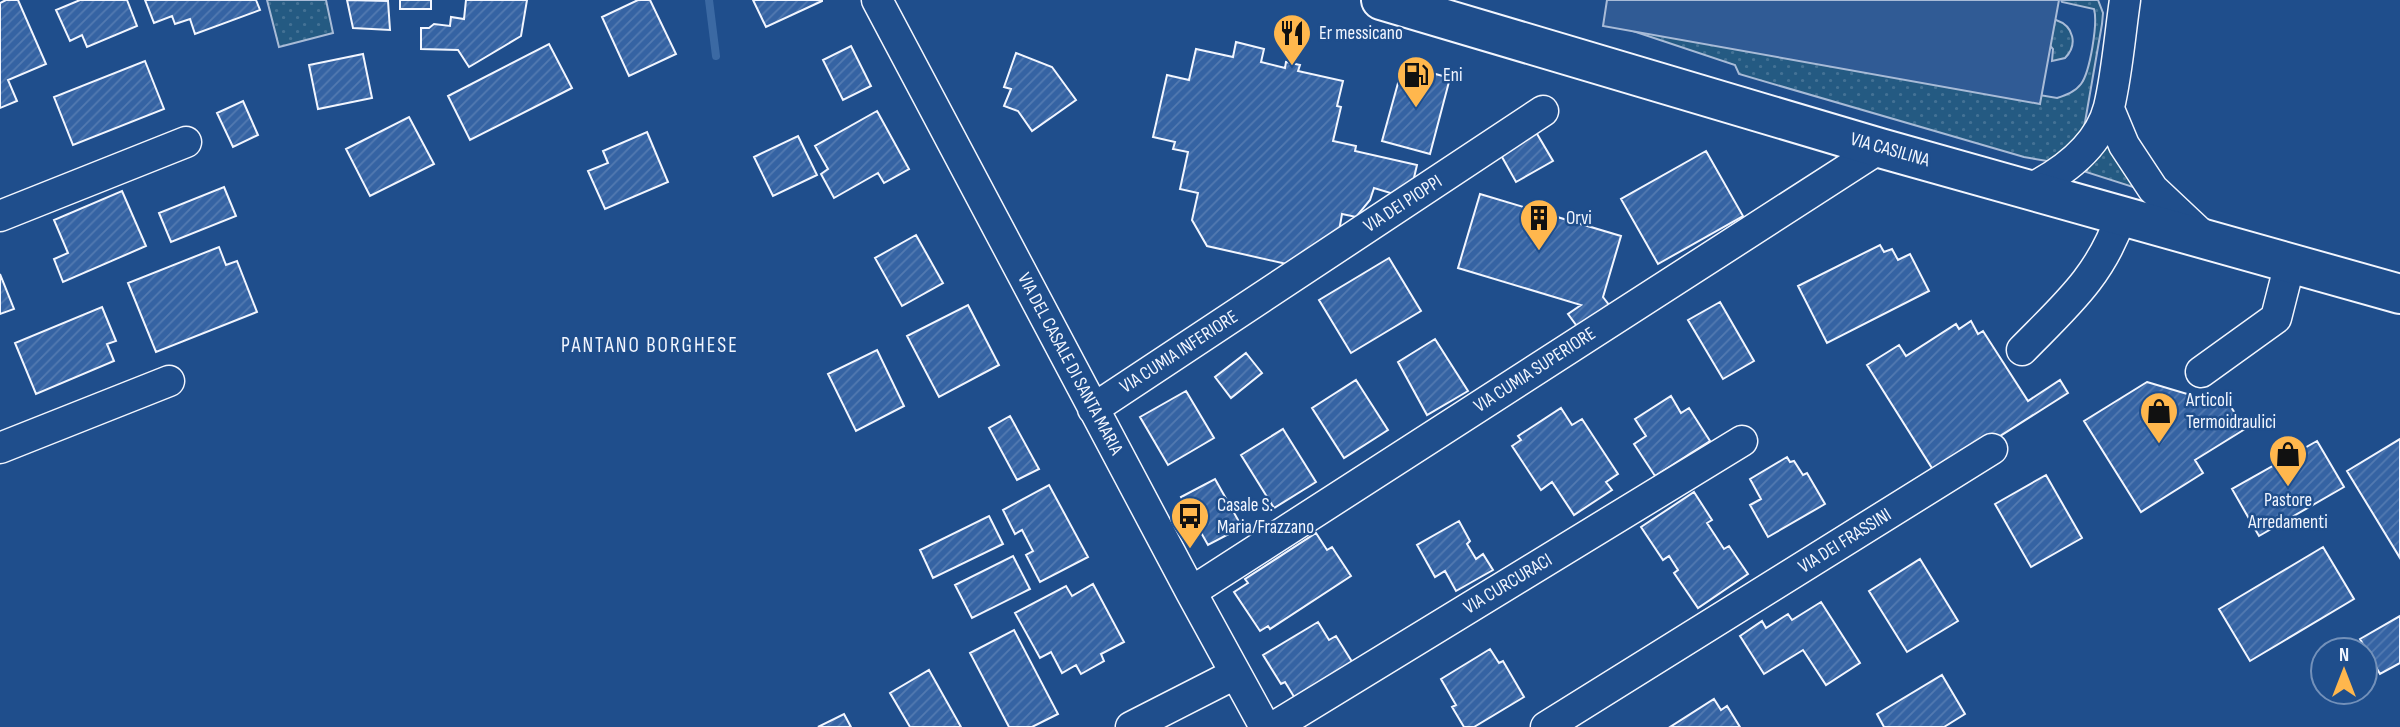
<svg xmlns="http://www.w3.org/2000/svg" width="2400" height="727" font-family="'Sofia Sans Condensed',sans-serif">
  <defs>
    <pattern id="grass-dots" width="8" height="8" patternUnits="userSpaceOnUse" patternTransform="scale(1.75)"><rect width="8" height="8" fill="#245a82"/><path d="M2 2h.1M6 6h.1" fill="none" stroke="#447295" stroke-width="1.8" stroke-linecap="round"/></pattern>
    <pattern id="building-hatch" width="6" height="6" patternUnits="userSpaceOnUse" patternTransform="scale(1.75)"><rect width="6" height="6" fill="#3563a3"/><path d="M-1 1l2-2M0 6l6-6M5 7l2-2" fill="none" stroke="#537ab1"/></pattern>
  </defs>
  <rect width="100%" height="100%" fill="#1f4e8c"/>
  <path fill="url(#grass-dots)" stroke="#a8bbd7" stroke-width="2" d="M267 0H326L333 33 279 47Z
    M2061 0H2098L2103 13 2102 24 2084 128 2059 158 2047 161 2024 157 1739 74 1735 65 1612 24 2057 98C2066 95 2075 92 2081 84 2090 72 2098 23 2094 9L2062 2Z
    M2056 20C2074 26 2078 45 2065 58L2052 61 2053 49 2038 31Z
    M2110 124 2136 188 2086 172Z"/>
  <path fill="#305b95" stroke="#a8bbd7" stroke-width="2" d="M1607 0H2059L2040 104 1603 26Z"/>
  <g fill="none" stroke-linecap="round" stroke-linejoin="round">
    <path stroke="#3b69a3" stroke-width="8" d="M709 0 716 56"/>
  </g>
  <path fill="url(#building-hatch)" stroke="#f2f6ff" stroke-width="2" d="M6 0H18L46 64 8 80 17 101 0 108V3Z
    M80 0H127L137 26 87 47 82 35 70 41 56 10Z
    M145 0H256L260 10 195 34 190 19 175 24 172 16 154 23Z
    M347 0 388 1 390 30 353 28Z
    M400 0H431V9H400Z
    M466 0H527L521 36 469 67 458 50 421 49V28H429L434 24 450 26 451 17 464 19Z
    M638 0H650L676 54 629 76 602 17Z
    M753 0H822V1L766 27Z
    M1236 42 1264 49 1261 62 1285 68 1286 62 1300 65 1298 71 1343 81 1337 106 1341 107 1333 141 1356 146 1355 151 1417 165 1412 186 1397 195 1374 188 1370 200 1356 217 1342 214 1338 237 1291 265 1207 246 1192 220 1198 193 1180 189 1188 152 1173 149 1175 142 1153 137 1167 75 1189 80 1196 49 1233 57Z
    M549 44 572 88 470 140 448 96Z
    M851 46 871 86 843 100 823 60Z
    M1016 53 1052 67 1076 100 1032 131 1018 111 1004 106 1011 89 1004 87Z
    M363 54 372 98 318 109 309 65Z
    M145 61 164 109 73 145 54 97Z
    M1403 65 1450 78 1430 154 1382 141Z
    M243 101 258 135 233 147 217 113Z
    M877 111 909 169 884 183 878 173 834 198 821 174 828 169 815 146Z
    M409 117 434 164 370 196 346 149Z
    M1533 127 1553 161 1516 182 1497 148Z
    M647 132 668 182 605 209 588 171 608 163 603 151Z
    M798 136 817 175 773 196 754 157Z
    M1706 151 1743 216 1658 264 1621 199Z
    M224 187 236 216 171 242 159 213Z
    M122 191 146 246 63 282 54 259 68 253 54 220Z
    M1480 194 1621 236 1603 297 1613 310 1582 333 1568 314 1581 305 1458 268Z
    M916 235 943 283 902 306 875 258Z
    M1880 245 1884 252 1892 249 1898 260 1910 254 1929 291 1827 343 1798 286Z
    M219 247 226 265 237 261 257 312 156 352 128 283Z
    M1389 258 1421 311 1351 353 1319 300Z
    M0 274 14 309 0 314Z
    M1720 302 1754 361 1723 379 1688 320Z
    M968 305 999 365 939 397 907 336Z
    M102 307 116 341 107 344 114 361 36 394 15 343Z
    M1971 321 1978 334 1983 331 2028 401 2060 380 2068 393 1937 476 1867 365 1899 345 1906 356 1956 324 1959 329Z
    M1435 339 1468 391 1427 415 1398 362Z
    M877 350 904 406 856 431 828 374Z
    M1246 353 1262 373 1231 398 1215 377Z
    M1356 380 1388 430 1344 458 1312 408Z
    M2147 382 2231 407 2245 429 2195 460 2203 473 2141 512 2084 421Z
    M1186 391 1214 438 1168 465 1140 417Z
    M1671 396 1681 413 1689 408 1710 441 1655 476 1634 444 1646 436 1635 419Z
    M1561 408 1572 425 1582 419 1618 474 1606 482 1612 490 1574 515 1552 482 1541 490 1512 446 1521 440 1518 436Z
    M1010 416 1039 469 1017 480 989 428Z
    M1283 429 1316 482 1274 508 1241 455Z
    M2400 439V558L2347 471Z
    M2317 441 2344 487 2259 536 2232 489Z
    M1787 457 1790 462 1794 461 1803 475 1807 473 1825 504 1768 537 1750 505 1761 499 1750 479Z
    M2046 475 2082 538 2031 567 1995 504Z
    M1215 479 1242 527 1208 545 1181 497Z
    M1049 485 1088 557 1040 582 1026 555 1033 551 1022 530 1015 534 1003 510Z
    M1694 492 1712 520 1707 523 1724 549 1729 546 1748 574 1698 608 1674 573 1678 570 1669 556 1663 560 1641 527Z
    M989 516 1003 544 933 578 920 550Z
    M1459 521 1470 541 1467 544 1476 559 1483 554 1493 570 1456 591 1445 571 1435 577 1417 545Z
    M1316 533 1327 550 1332 547 1351 576 1270 629 1268 626 1260 631 1234 592 1248 583 1245 579Z
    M2323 547 2354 599 2250 661 2219 609Z
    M1013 556 1030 589 972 618 955 585Z
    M1920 559 1958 621 1907 652 1869 591Z
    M1093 584 1124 642 1101 654 1104 661 1081 674 1076 665 1062 673 1051 652 1040 658 1015 613 1066 586 1072 596Z
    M1821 602 1860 663 1826 685 1803 650 1764 674 1740 636 1762 621 1766 628 1788 614 1792 620Z
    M2400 616V663L2380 674 2360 639Z
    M1318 622 1329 640 1336 636 1354 665 1296 700 1285 682 1281 684 1263 655Z
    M1014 630 1058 714 1032 727H1009L970 653Z
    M1490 649 1499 663 1503 661 1524 697 1474 727H1464L1452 707 1456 705 1441 679Z
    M929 670 961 727H910L890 693Z
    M1942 675 1965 714 1944 727H1884L1877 714Z
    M1714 699 1721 710 1727 706 1740 727H1670Z
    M844 714 851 727H818Z"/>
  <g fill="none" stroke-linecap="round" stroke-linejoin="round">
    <defs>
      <path id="minor" d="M877 0 1191 592 1265 727
        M2109 109 2124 145 2153 189 2203 236
        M2028 190C2062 173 2099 146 2109 107 2117 74 2120 34 2125 0
        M0 216 186 142
        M2022 350C2065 306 2101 276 2121 216
        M2201 372 2276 318 2290 263
        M1093 409 1543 111
        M0 448 169 381
        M1191 592 1880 148
        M1131 727 1235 674
        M1274 727 1742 441
        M1546 727 1992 449"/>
      <path id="major" d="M1381 0 1880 148 2400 294"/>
    </defs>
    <use href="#minor" stroke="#f2f6ff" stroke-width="33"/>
    <use href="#major" stroke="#f2f6ff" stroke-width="42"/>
    <use href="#minor" stroke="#1f4e8c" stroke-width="30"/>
    <use href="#major" stroke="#1f4e8c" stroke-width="38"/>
  </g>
  <defs>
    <symbol id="restaurant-pin" viewBox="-11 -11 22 30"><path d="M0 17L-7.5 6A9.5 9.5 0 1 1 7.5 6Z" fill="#ffb74d" stroke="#1f4e8c"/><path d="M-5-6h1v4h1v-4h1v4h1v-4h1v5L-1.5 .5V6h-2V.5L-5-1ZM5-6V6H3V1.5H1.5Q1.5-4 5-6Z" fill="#111"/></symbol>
    <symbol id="fuel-pin" viewBox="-11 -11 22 30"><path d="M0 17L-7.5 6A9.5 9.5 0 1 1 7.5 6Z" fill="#ffb74d" stroke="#1f4e8c"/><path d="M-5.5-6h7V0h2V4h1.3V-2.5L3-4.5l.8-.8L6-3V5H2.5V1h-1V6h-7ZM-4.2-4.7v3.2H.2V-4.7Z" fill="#111"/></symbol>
    <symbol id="building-pin" viewBox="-11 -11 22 30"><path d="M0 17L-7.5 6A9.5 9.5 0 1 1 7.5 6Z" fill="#ffb74d" stroke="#1f4e8c"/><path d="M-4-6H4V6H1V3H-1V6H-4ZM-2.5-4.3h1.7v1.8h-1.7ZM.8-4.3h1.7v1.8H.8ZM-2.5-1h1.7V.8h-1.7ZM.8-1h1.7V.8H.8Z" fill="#111"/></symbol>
    <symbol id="shop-pin" viewBox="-11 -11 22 30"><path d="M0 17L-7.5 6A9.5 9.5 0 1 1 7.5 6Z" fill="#ffb74d" stroke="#1f4e8c"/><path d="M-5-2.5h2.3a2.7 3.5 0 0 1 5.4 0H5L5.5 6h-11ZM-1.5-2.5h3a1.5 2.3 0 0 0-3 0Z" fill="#111"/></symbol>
    <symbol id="bus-pin" viewBox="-11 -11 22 30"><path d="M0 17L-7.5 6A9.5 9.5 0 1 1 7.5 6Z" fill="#ffb74d" stroke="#1f4e8c"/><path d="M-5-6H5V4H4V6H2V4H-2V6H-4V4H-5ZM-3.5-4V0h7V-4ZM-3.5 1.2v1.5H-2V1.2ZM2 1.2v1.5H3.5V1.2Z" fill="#111"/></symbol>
  </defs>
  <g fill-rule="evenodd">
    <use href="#restaurant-pin" x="1270" y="11" width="44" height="60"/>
    <use href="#fuel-pin" x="1394" y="53" width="44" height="60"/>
    <use href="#building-pin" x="1517" y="196" width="44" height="60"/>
    <use href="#shop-pin" x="2137" y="389" width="44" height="60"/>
    <use href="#shop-pin" x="2266" y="432" width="44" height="60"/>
    <use href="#bus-pin" x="1168" y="494" width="44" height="60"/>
  </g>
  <g text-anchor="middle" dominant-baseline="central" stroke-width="5" stroke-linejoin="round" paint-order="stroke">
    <g font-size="19" fill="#f2f6ff" stroke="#1f4e8c" text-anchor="start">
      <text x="1319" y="33">Er messicano</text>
      <text x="1443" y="75">Eni</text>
      <text x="1566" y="218">Orvi</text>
      <text x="2186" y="400">Articoli<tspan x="2186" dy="22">Termoidraulici</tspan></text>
      <text x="2288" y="500" text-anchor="middle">Pastore<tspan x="2288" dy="22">Arredamenti</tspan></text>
      <text x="1217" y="505">Casale S.<tspan x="1217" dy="22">Maria/Frazzano</tspan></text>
    </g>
    <g font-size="19" fill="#f2f6ff" stroke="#1f4e8c">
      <text transform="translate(1890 150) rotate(16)">VIA CASILINA</text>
      <text transform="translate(1403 204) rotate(-33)">VIA DEI PIOPPI</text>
      <text transform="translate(1179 352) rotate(-33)">VIA CUMIA INFERIORE</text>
      <text transform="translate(1070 364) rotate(62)">VIA DEL CASALE DI SANTA MARIA</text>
      <text transform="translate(1535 370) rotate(-33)">VIA CUMIA SUPERIORE</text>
      <text transform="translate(1845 541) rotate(-32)">VIA DEI FRASSINI</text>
      <text transform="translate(1508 584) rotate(-31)">VIA CURCURACI</text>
    </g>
    <g font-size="21" letter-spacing="2" fill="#f2f6ff" stroke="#1f4e8c">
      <text x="650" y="345">PANTANO BORGHESE</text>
    </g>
  </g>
  <g transform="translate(2344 671)"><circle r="33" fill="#1f4e8c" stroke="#7391ba" stroke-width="2"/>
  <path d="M0-5L12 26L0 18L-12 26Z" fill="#ffb74d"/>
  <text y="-10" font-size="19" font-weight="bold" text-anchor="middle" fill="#f2f6ff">N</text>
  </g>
</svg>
